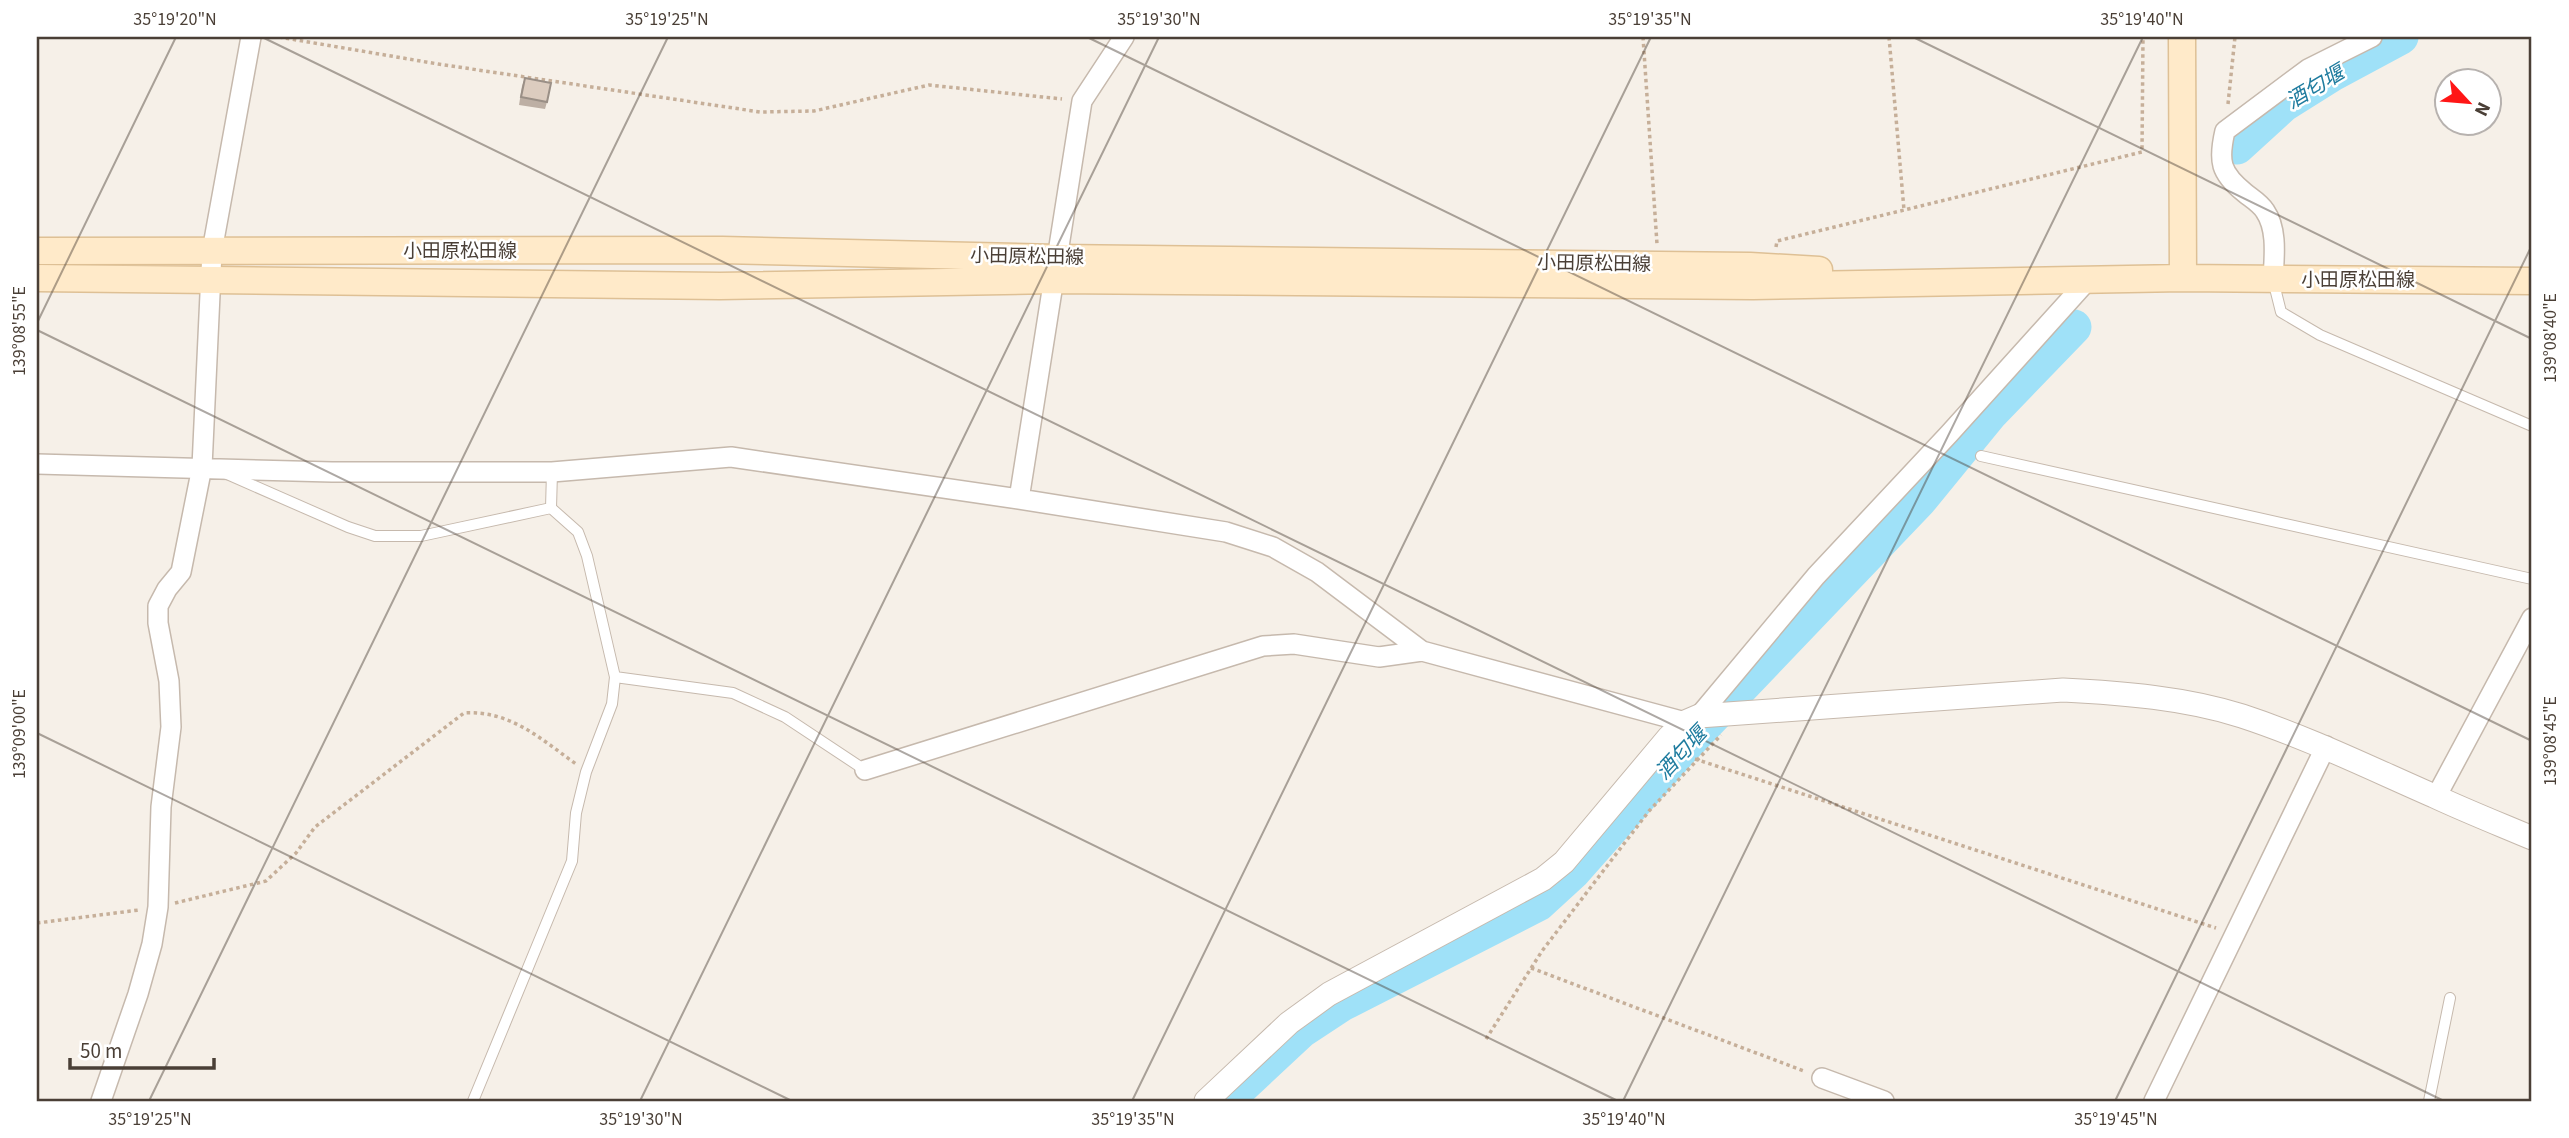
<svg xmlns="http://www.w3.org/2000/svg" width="2569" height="1138" font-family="'Source Sans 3','Noto Sans JP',sans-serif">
  <rect width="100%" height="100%" fill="#f6f0e8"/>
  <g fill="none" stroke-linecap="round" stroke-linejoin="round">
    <path stroke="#9fe1f8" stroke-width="35" d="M2237 147 2283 105 2334 73 2401 37
      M1226 1101 1301 1031 1342 1004 1538 904 1574 871 1681 750 1919 501 1991 413 2074 327"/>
    <defs>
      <path id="service" d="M2273 280 2281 312 2320 335 2532 426
        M1981 456 2532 579
        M227 474 348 527 375 536H421L551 508
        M615 677 733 693 785 717 865 770
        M473 1101 572 861 576 813 586 772 612 704 615 677 587 556 578 532 551 508 552 472
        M2429 1101 2450 998"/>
      <path id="minor" d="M2273 280C2274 258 2278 230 2265 211 2260 203 2251 198 2245 193 2220 173 2218 161 2225 131L2308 69 2372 37
        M37 464 332 472H552L731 457 1019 499 1226 532 1273 547 1317 572 1422 651 1685 722
        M1019 499 1082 101 1124 37
        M1699 716 1816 576 1949 434 2087 281
        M865 770 1263 646 1294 644 1379 657 1422 651
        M2436 797 2532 618
        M1822 1078 1884 1101
        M101 1101 138 994 152 944 158 907 161 807 171 727 169 681 158 623V606L167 589 181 572 202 467 212 251 251 37
        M2154 1101 2326 746"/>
      <path id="tertiary" d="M1206 1101 1289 1023 1329 994 1543 879 1564 862 1669 737 1685 722 1699 716 2063 690C2122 693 2186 698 2242 716 2309 738 2370 768 2434 796 2466 811 2499 824 2532 838"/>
      <path id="secondary" d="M2182 37 2183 278
        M37 251 722 250 1057 258 1750 266 1819 270
        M37 278 720 286 1054 280 1753 286 2183 278 2532 281"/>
    </defs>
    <use href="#service" stroke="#c6b9ad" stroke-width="12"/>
    <use href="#minor" stroke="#c6b9ad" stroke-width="22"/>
    <use href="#tertiary" stroke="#c6b9ad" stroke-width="25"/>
    <use href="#secondary" stroke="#dec095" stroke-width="29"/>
    <path stroke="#c6af99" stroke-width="3.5" stroke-dasharray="3.5 3.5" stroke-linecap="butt" d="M279 37 438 64 760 112 814 111 929 85 1062 99
      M1643 37 1657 244
      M1889 37 1904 210
      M2228 104 2235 37
      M1776 247 1777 241 2142 152 2143 37
      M1695 759 2216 928
      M175 903 266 881 296 853 315 827 464 713C510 710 541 739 576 764
      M37 923 139 910
      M1531 968 1804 1071
      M1486 1039 1542 951 1649 811 1721 735"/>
    <use href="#service" stroke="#fff" stroke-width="10"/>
    <use href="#minor" stroke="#fff" stroke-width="19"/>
    <use href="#tertiary" stroke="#fff" stroke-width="23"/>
    <use href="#secondary" stroke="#ffeac9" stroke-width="26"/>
  </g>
  <path fill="#bdafa4" d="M525 78 547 102 545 109 519 105 522 86Z"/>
  <path fill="#dcccbf" stroke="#9a8f86" stroke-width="2" d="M525 78 551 83 547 102 521 97Z"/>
  <path fill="none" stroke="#4a3f36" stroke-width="2" stroke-opacity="0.45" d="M262 37 2444 1101M1087 37 2532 741M1913 37 2532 339M37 323 176 37M37 330 1618 1101M37 733 792 1101M149 1101 668 37M640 1101 1159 37M1132 1101 1651 37M1623 1101 2143 37M2115 1101 2532 245"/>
  <g text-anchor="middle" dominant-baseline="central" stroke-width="5" stroke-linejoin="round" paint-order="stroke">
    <g font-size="19" fill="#4a3f36" stroke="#fff">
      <text x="460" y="251">小田原松田線</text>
      <text transform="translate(1027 257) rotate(1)">小田原松田線</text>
      <text transform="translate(1594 264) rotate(1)">小田原松田線</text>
      <text x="2358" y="280">小田原松田線</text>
    </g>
    <g font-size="21" font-style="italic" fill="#1f7c9f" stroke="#fff">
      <text transform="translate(2315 87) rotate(-31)">酒匂堰</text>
      <text transform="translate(1681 753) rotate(-47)">酒匂堰</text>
    </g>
  </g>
  <rect width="2569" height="1138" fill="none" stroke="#ffffff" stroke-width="77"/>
  <g transform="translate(2468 102) rotate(116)"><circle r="33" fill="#ffffff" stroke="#b7b2af" stroke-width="2"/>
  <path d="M0-5L12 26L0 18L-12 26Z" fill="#ff1616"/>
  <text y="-10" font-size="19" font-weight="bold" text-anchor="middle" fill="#4a3f36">N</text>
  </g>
  <path d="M70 1058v10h144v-10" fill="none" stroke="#4a3f36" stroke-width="3.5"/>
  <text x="80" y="1058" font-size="21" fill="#4a3f36" stroke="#ffffff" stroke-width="5" paint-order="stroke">50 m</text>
  <rect x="38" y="38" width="2492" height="1062" fill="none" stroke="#4a3f36" stroke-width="2.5"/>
  <g font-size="18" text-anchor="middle" fill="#4a3f36">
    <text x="175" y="25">35°19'20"N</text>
    <text x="667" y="25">35°19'25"N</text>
    <text x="1159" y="25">35°19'30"N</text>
    <text x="1650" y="25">35°19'35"N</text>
    <text x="2142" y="25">35°19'40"N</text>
    <text transform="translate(19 331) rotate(-90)" y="6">139°08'55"E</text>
    <text transform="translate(2550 338) rotate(-90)" y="6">139°08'40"E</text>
    <text transform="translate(19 734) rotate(-90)" y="6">139°09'00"E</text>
    <text transform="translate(2550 741) rotate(-90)" y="6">139°08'45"E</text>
    <text x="150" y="1125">35°19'25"N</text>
    <text x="641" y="1125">35°19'30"N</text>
    <text x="1133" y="1125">35°19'35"N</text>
    <text x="1624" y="1125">35°19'40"N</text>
    <text x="2116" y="1125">35°19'45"N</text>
  </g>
</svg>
